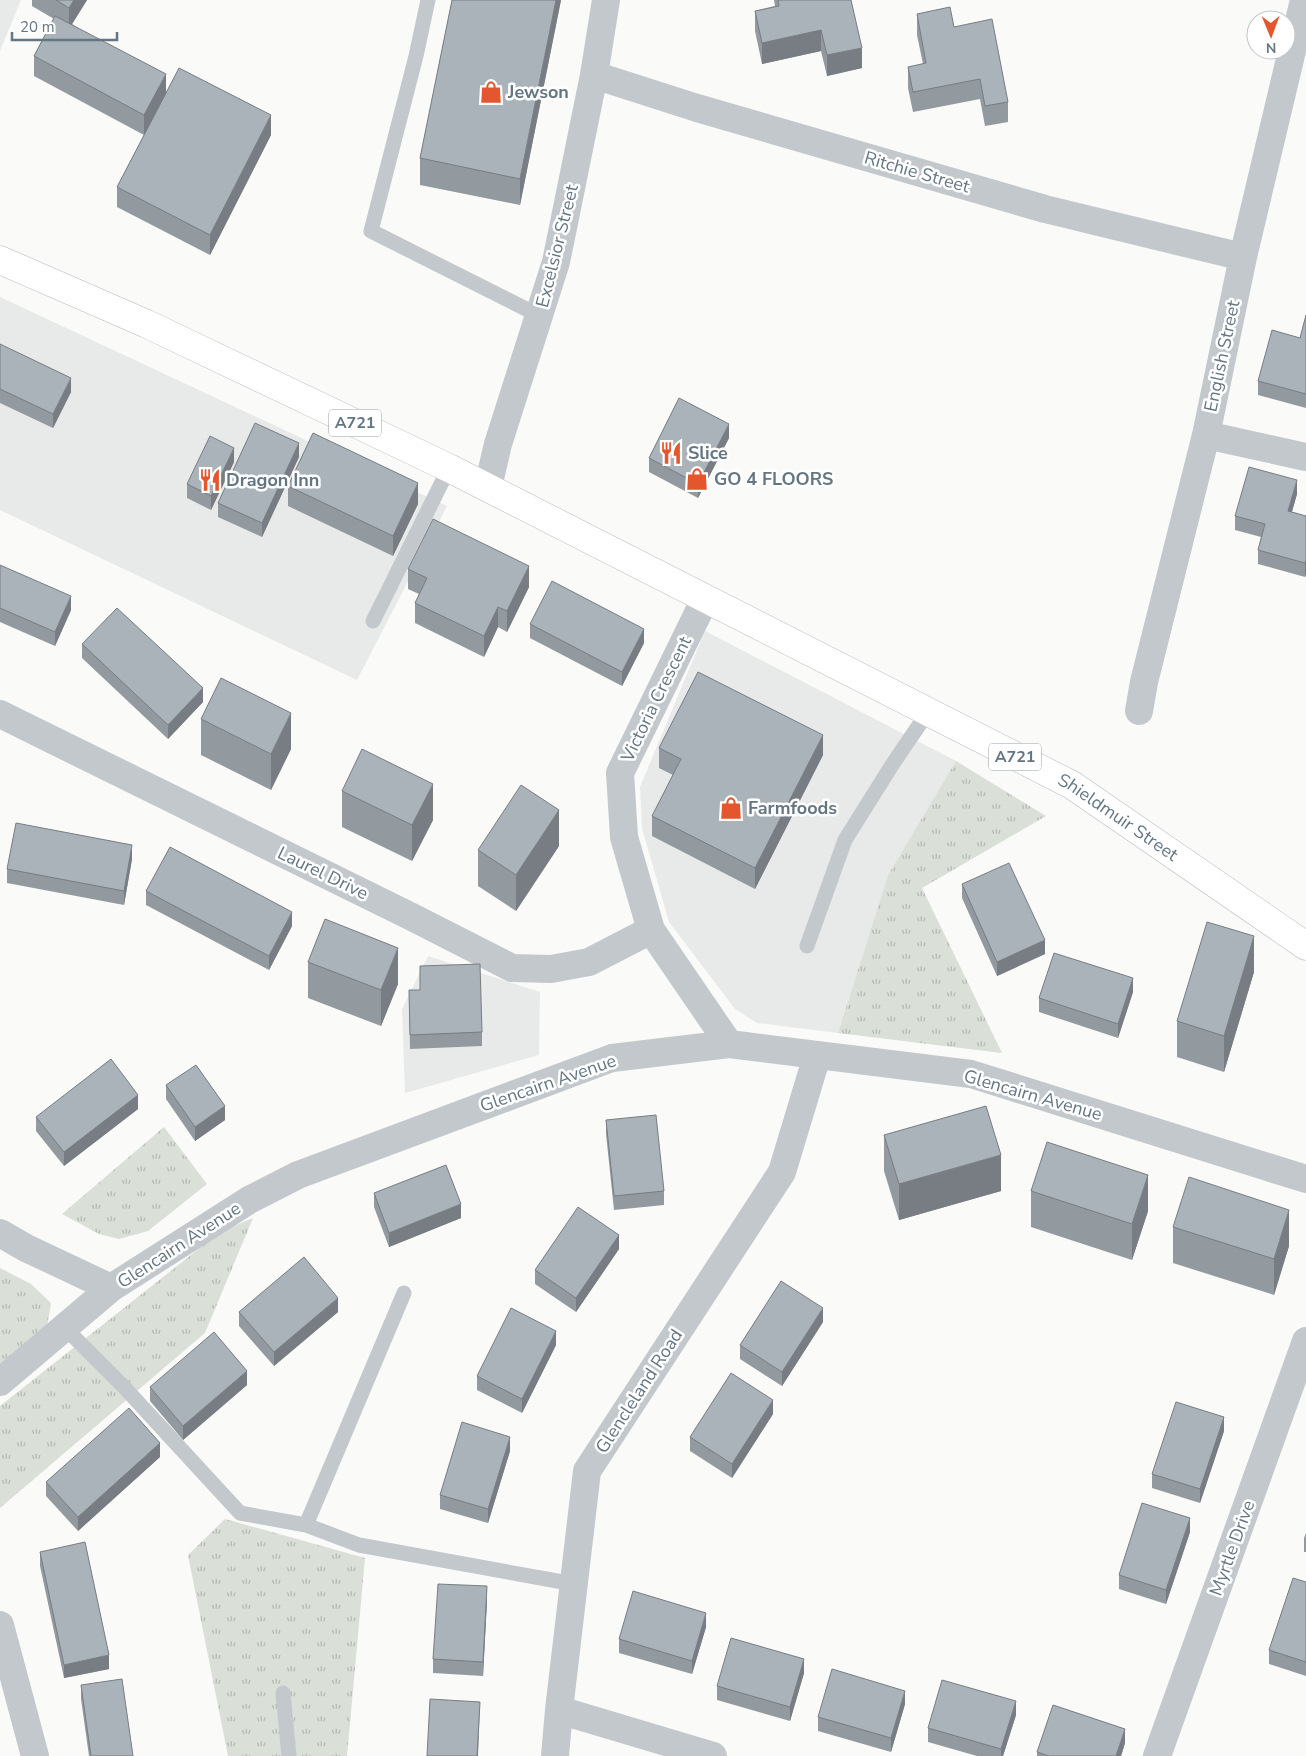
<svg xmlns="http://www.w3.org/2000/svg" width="1306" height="1756" font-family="'Nunito Sans',sans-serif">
  <defs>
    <pattern id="grass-tufts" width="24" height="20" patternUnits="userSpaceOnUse" patternTransform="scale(1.25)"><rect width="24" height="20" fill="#dadfd7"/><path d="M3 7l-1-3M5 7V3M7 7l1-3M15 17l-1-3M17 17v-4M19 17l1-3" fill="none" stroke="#b4b9b4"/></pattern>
  </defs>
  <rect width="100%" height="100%" fill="#fafaf8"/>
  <path fill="#e8e9e9" d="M0 0H21L0 51Z
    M0 297 447 506 357 680 0 510Z
    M705 631 956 761 888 875 838 1033 757 1023 735 1009 669 922 642 828 640 787Z
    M428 956 540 992 539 1055 405 1093 402 1009Z"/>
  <path fill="url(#grass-tufts)" d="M956 761 1046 816 922 888 1002 1053 838 1033 888 875Z
    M164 1127 207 1184 148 1231 119 1239 99 1234 62 1214Z
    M253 1218 205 1333 0 1508V1406L220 1232Z
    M0 1268 31 1284 51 1303 47 1327 0 1368Z
    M225 1519 365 1558 347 1756H228L188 1555Z"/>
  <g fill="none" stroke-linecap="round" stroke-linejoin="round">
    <defs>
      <g id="primary">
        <path id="s1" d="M0 260 147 324 449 468 1072 785 1306 946"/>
      </g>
    </defs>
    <use href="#primary" stroke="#b5babe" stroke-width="29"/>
    <path stroke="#c3c8cc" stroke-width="15" d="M428 0 416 56 371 231 540 316
      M373 621 449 468
      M807 946 845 840 892 765 928 712
      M65 1328 124 1387 240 1513 306 1525 359 1545 574 1584
      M306 1525 404 1293
      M283 1693 289 1756"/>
    <path stroke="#c3c8cc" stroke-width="28" d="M594 75 697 108 1045 209 1243 257
      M1206 435 1306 457
      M488 487 498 444 556 262 594 75 606 0
      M705 599 620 773 624 837 651 930 729 1044
      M1139 711 1144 682 1206 435 1243 257 1304 0
      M0 714 412 917 512 968 551 969 589 962 651 930
      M0 1233 26 1248 111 1288
      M0 1382 111 1288 249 1200 298 1175 612 1058 729 1044 971 1074 1306 1179
      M0 1625 35 1756
      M559 1710 713 1756
      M555 1756 559 1710 587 1471 782 1172 817 1056
      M1157 1756 1306 1341"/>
    <use href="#primary" stroke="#fff" stroke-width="28"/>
  </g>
  <path fill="#929a9f" d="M32 0H87L72 24 166 92 271 135 210 255 117 207V187L144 135 34 76V56L54 19 32 6Z
    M452 0H561L520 205 420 185V158Z
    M774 0H851L862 68 827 76 821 51 762 64 755 31V11L775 6Z
    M917 14 954 27 1008 102V122L985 126 980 99 913 112 908 88V67L923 64 917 35Z
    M1306 315V408L1258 395V381L1300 338Z
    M0 344 71 392 53 428 0 403Z
    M729 438 698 498 649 472V458Z
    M299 457 262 537 218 517V503Z
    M234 462 211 510 187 498V484Z
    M288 486 418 504 393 556 288 506Z
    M1297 494 1292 512 1306 516V574L1305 577 1258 564V550L1261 537 1235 530V516Z
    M0 565 71 610 55 646 0 622Z
    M408 569 529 587 507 632 498 627 484 657 415 623V603L419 594 408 589Z
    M530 624 644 643 622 686 530 638Z
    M82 644 203 702 168 739 82 658Z
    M201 719 291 749 271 790 201 755Z
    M659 748 823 755 755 889 652 836V816L673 775 659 768Z
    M342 791 433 820 412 861 342 827Z
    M559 846 516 911 478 886V850Z
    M132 859 124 905 7 883V869Z
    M962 884 1045 954 997 976 962 898Z
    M146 891 292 926 269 970 146 905Z
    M308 962 398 984 381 1026 308 998Z
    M420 966 482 1032V1046L410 1049 409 990H420Z
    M1254 972 1224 1072 1177 1057V1021Z
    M1133 992 1118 1038 1039 1012V998Z
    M166 1085 225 1120 195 1141 166 1099Z
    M138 1109 64 1166 36 1131V1117Z
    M606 1120 664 1191V1205L614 1210 606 1134Z
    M884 1135 1001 1191 899 1220 884 1171Z
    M1031 1191 1148 1211 1132 1260 1031 1227Z
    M374 1193 461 1218 389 1247 374 1207Z
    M1173 1227 1289 1246 1274 1295 1173 1263Z
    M619 1249 576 1312 535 1284V1270Z
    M239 1312H338L274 1366 239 1326Z
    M823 1322 782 1386 740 1359V1345Z
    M556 1345 522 1413 477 1390V1376Z
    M247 1385 183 1440 150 1401V1387Z
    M773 1414 732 1478 690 1451V1437Z
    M1224 1431 1200 1503 1152 1488V1474Z
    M510 1451 488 1523 440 1509V1495Z
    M160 1457 78 1531 46 1496V1482Z
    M1190 1532 1166 1604 1119 1589V1575Z
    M1306 1533V1552H1304V1538Z
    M40 1552 109 1669 64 1678 40 1566Z
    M1306 1582V1676L1269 1664V1650Z
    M487 1600 483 1676 433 1673V1659Z
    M706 1627 692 1674 619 1653V1639Z
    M804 1673 790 1721 717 1700V1686Z
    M81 1685 133 1756H89L81 1699Z
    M905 1704 891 1752 818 1731V1717Z
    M1016 1715 1003 1756H977L928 1742V1728Z
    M1125 1743 1121 1756H1037V1752Z"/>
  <path fill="#777d82" d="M74 0H87L69 29V8Z
    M556 0H561L520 205V179Z
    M821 30V51L762 64V43Z
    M862 48V68L827 76V55Z
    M166 74V95L144 135V115Z
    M271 115V135L210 255V235Z
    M71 378V392L53 428V414Z
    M729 424V438L698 498V484Z
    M299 443V457L262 537V523Z
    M234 448V462L211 510V496Z
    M1297 480V494L1288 525V511Z
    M418 483V504L393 556V536Z
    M1306 560V574L1305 577V563Z
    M529 566V587L507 632V611Z
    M71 596V610L55 646V632Z
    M498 607V627L484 657V636Z
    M644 629V643L622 686V672Z
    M203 688V702L168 739V725Z
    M291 713V749L271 790V754Z
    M823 735V755L755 889V868Z
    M433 784V820L412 861V825Z
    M559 810V846L516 911V875Z
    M132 845V859L124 905V891Z
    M292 912V926L269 970V956Z
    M1254 936V972L1224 1072V1036Z
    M1045 940V954L997 976V962Z
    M398 948V984L381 1026V990Z
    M1133 978V992L1118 1038V1024Z
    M138 1095V1109L64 1166V1152Z
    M225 1106V1120L195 1141V1127Z
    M1001 1155V1191L899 1220V1184Z
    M1148 1175V1211L1132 1260V1224Z
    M461 1204V1218L389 1247V1233Z
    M1289 1210V1246L1274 1295V1259Z
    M619 1235V1249L576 1312V1298Z
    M338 1298V1312L274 1366V1352Z
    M823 1308V1322L782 1386V1372Z
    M556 1331V1345L522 1413V1399Z
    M247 1371V1385L183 1440V1426Z
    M773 1400V1414L732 1478V1464Z
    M1224 1417V1431L1200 1503V1489Z
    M510 1437V1451L488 1523V1509Z
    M160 1443V1457L78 1531V1517Z
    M1190 1518V1532L1166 1604V1590Z
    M487 1586V1600L483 1676V1662Z
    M706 1613V1627L692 1674V1661Z
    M109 1655V1669L64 1678V1665Z
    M804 1659V1673L790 1721V1707Z
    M905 1691V1704L891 1752V1738Z
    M1016 1701V1715L1003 1756H1001V1749Z
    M480 1702 478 1756H477Z
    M1125 1729V1743L1121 1756H1116Z"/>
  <path fill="#aab3b9" stroke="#777d82" d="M56 0H74L69 8Z
    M452 0H556L520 179 420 158Z
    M778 0H851L862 48 827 55 821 30 762 43 755 11 779 6Z
    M950 7 954 27 992 19 1008 102 985 106 980 79 913 92 908 67 926 63 917 14Z
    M55 16 166 74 144 115 34 56Z
    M179 68 271 115 210 235 117 187Z
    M1306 315V394L1258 381 1272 330 1300 338Z
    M0 344 71 378 53 414 0 389Z
    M679 398 729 424 698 484 649 458Z
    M255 423 299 443 262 523 218 503Z
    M313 433 418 483 393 536 288 486Z
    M210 436 234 448 211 496 187 484Z
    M1249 467 1297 480 1288 511 1306 516V560L1305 563 1258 550 1265 524 1235 516Z
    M433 519 529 566 507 611 498 607 484 636 415 603 427 578 408 569Z
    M0 565 71 596 55 632 0 608Z
    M552 581 644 629 622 672 530 624Z
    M117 608 203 688 168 725 82 644Z
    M698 672 823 735 755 868 652 816 681 759 659 748Z
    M221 678 291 713 271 754 201 719Z
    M362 749 433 784 412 825 342 791Z
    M521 785 559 810 516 875 478 850Z
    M16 823 132 845 124 891 7 869Z
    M170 847 292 912 269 956 146 891Z
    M1009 863 1045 940 997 962 962 884Z
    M325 919 398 948 381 990 308 962Z
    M1207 922 1254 936 1224 1036 1177 1021Z
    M1054 953 1133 978 1118 1024 1039 998Z
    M480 964 482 1032 410 1035 409 990H420V966Z
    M111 1059 138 1095 64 1152 36 1117Z
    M196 1065 225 1106 195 1127 166 1085Z
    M986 1106 1001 1155 899 1184 884 1135Z
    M656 1115 664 1191 614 1196 606 1120Z
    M1047 1142 1148 1175 1132 1224 1031 1191Z
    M446 1165 461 1204 389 1233 374 1193Z
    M1189 1177 1289 1210 1274 1259 1173 1227Z
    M578 1207 619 1235 576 1298 535 1270Z
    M304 1257 338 1298 274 1352 239 1312Z
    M781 1281 823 1308 782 1372 740 1345Z
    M511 1308 556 1331 522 1399 477 1376Z
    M214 1332 247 1371 183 1426 150 1387Z
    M731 1373 773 1400 732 1464 690 1437Z
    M1176 1402 1224 1417 1200 1489 1152 1474Z
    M129 1408 160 1443 78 1517 46 1482Z
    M462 1422 510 1437 488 1509 440 1495Z
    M1142 1503 1190 1518 1166 1590 1119 1575Z
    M85 1542 109 1655 64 1665 40 1552Z
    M1293 1578 1306 1582V1662L1269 1650Z
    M438 1584 487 1586 483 1662 433 1659Z
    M633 1591 706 1613 692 1661 619 1639Z
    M731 1638 804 1659 790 1707 717 1686Z
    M832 1669 905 1691 891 1738 818 1717Z
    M122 1679 133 1756H91L81 1685Z
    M942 1680 1016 1701 1001 1749 928 1728Z
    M430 1699 480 1702 477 1756H427Z
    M1053 1705 1125 1729 1116 1756H1049L1037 1752Z"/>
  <defs>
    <symbol id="shop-bare" viewBox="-9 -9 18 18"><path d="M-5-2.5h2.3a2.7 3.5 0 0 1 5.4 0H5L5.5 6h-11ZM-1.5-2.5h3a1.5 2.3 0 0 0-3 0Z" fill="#e4572e" stroke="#fff" stroke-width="2.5" paint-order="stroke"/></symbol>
    <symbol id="restaurant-bare" viewBox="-9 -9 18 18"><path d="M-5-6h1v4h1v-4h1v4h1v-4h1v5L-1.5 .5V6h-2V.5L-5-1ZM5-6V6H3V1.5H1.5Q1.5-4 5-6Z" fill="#e4572e" stroke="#fff" stroke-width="2.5" paint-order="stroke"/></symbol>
  </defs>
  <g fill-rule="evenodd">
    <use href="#shop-bare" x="475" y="76" width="32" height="32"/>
    <use href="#restaurant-bare" x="655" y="437" width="32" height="32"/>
    <use href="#shop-bare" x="681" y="463" width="32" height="32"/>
    <use href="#restaurant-bare" x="194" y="464" width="32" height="32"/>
    <use href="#shop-bare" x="715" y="792" width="32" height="32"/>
  </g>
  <g text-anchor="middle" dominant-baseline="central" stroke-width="5" stroke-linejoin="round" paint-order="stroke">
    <g fill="#fff" stroke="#939fa8" stroke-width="1">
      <rect x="329" y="409.5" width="52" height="27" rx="4"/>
      <rect x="989" y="743.5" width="52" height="27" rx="4"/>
    </g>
    <g font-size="16" font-weight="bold" fill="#657683">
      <text x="355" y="423">A721</text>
      <text x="1015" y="757">A721</text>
    </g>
    <g font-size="18" font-weight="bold" fill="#657683" stroke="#fff" text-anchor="start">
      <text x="508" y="92">Jewson</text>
      <text x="688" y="453">Slice</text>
      <text x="714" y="479">GO 4 FLOORS</text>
      <text x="226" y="480">Dragon Inn</text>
      <text x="748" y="808">Farmfoods</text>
    </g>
    <g font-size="18" fill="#657683" stroke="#fff">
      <text transform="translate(917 172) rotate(16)">Ritchie Street</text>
      <text transform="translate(557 246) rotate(-76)">Excelsior Street</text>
      <text transform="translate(1222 356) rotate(-78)">English Street</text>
      <text transform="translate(656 699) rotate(-64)">Victoria Crescent</text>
      <text stroke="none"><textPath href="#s1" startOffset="1250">Shieldmuir Street</textPath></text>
      <text transform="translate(323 873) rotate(26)">Laurel Drive</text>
      <text transform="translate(548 1083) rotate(-19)">Glencairn Avenue</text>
      <text transform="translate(1033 1095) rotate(16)">Glencairn Avenue</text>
      <text transform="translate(179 1245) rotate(-33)">Glencairn Avenue</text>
      <text transform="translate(639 1391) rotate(-57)">Glencleland Road</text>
      <text transform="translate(1232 1548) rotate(-70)">Myrtle Drive</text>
    </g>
  </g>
  <g transform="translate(1271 35) rotate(179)"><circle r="24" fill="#ffffff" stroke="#c1c8cd"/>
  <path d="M0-4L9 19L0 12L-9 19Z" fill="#e4572e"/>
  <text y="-8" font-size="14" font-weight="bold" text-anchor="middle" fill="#657683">N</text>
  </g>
  <path d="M12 32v8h105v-8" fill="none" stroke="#657683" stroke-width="2.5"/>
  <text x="20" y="32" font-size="15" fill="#657683" stroke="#ffffff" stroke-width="4" paint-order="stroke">20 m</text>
</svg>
